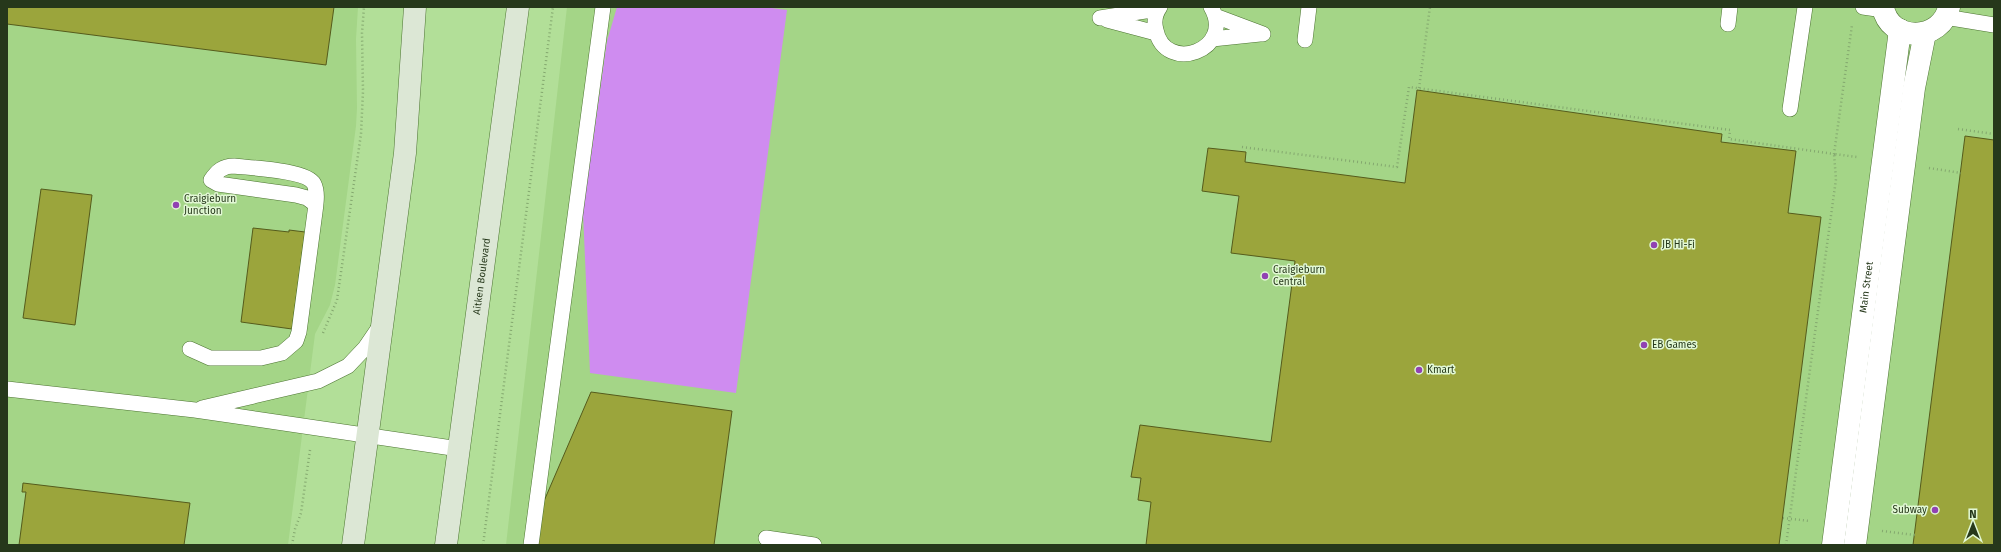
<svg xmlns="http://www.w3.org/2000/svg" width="2001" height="552" font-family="'Fira Sans',sans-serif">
  <rect width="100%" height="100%" fill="#b2df98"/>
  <path fill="#a4d587" d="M7 7H358L356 39 357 108 356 126 335 285 330 305 315 334 288 545H7Z
    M567 7H1994V545H506Z"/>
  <path fill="#cf8cf0" d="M617 7H764L787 10 736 393 590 373 583 212 607 41Z"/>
  <path fill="#9ba53c" stroke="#555b1c" d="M7 7H334L326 65 7 24Z
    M1417 90 1722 134 1721 142 1796 151 1788 213 1821 217 1779 545H1146L1151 502 1138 500 1141 478 1131 477 1140 425 1271 442 1295 261 1231 253 1239 196 1202 191 1208 148 1246 152 1245 162 1405 183Z
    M1965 136 1994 140V545H1913Z
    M41 189 92 195 75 325 23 318Z
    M253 228 289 232V230L305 232 292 329 241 322Z
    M591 392 732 411 714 545H538L544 501Z
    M23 483 190 503 184 545H19L26 492H22Z"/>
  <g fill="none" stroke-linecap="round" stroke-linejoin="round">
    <defs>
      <path id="service" d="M1160 7C1155 14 1154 23 1156 30 1165 75 1236 50 1211 7
        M1863 7 1884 10
        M1215 16 1263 34
        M1945 17 1994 25
        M1100 18 1158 9
        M1107 20 1156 33
        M1728 24 1730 7
        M1212 39 1260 34
        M1305 40 1309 7
        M1790 109 1805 7
        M190 349 210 358H261L282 353 296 341 299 332 315 212C316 204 318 192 314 184 307 170 250 168 234 166 223 166 217 171 211 180L218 184 296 195 307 198 315 204
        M7 389 195 410 459 449
        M202 408 318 381 348 366 365 348 380 326
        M766 538 814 545
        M531 545 603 7"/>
      <g id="tertiary">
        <path d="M1883 7C1889 43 1942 42 1949 7"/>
        <path id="s1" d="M1833 545 1900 30"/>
        <path d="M1855 545 1914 88 1925 33"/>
      </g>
      <g id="secondary">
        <path d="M353 545 405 153 415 7"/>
        <path id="s2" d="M446 545 518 7"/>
      </g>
    </defs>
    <use href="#service" stroke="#4c7431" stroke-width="16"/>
    <use href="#tertiary" stroke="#4c7431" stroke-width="23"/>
    <use href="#secondary" stroke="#4c7431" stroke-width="23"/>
    <path stroke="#84a86f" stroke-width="2.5" stroke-dasharray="1 3" stroke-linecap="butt" d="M1419 88 1430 7
      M1958 129 1994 134
      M1242 147 1397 167 1409 87 1730 130 1729 139 1834 154 1852 25
      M1929 168 1961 173
      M323 333 337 300 361 134 363 91 362 33 364 7
      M1783 518 1810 521
      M1882 531 1915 535
      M292 545 295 529 301 513 310 450
      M483 545 553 7
      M1786 545 1836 179 1834 154 1857 157"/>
    <use href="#service" stroke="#fff" stroke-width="15"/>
    <use href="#tertiary" stroke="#fff" stroke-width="22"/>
    <use href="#secondary" stroke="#dce7d5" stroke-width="22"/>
  </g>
  <g fill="#9142b3" stroke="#e2f8d5" stroke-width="1.5">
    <circle cx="176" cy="205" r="4"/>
    <circle cx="1654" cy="245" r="4"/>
    <circle cx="1265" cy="276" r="4"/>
    <circle cx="1644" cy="345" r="4"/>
    <circle cx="1419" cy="370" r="4"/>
    <circle cx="1935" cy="510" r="4"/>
  </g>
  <g text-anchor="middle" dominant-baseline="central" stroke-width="3" stroke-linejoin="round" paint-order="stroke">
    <g font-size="10" fill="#26381b" stroke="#e2f8d5" text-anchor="start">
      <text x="184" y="199">Craigieburn<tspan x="184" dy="12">Junction</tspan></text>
      <text x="1662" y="245">JB Hi-Fi</text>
      <text x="1273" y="270">Craigieburn<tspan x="1273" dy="12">Central</tspan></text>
      <text x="1652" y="345">EB Games</text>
      <text x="1427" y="370">Kmart</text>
      <text x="1927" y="510" text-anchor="end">Subway</text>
    </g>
    <g font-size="10" fill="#26381b" stroke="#e2f8d5">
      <text stroke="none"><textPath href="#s2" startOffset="271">Aitken Boulevard</textPath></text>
      <text stroke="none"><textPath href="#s1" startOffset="260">Main Street</textPath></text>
    </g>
  </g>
  <rect width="2001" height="552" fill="none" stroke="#26381b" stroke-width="16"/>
  <g transform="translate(1973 524)" stroke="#e2f8d5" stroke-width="3" paint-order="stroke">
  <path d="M0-3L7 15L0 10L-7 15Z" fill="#26381b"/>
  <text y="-6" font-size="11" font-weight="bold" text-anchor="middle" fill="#26381b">N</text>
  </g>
</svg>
